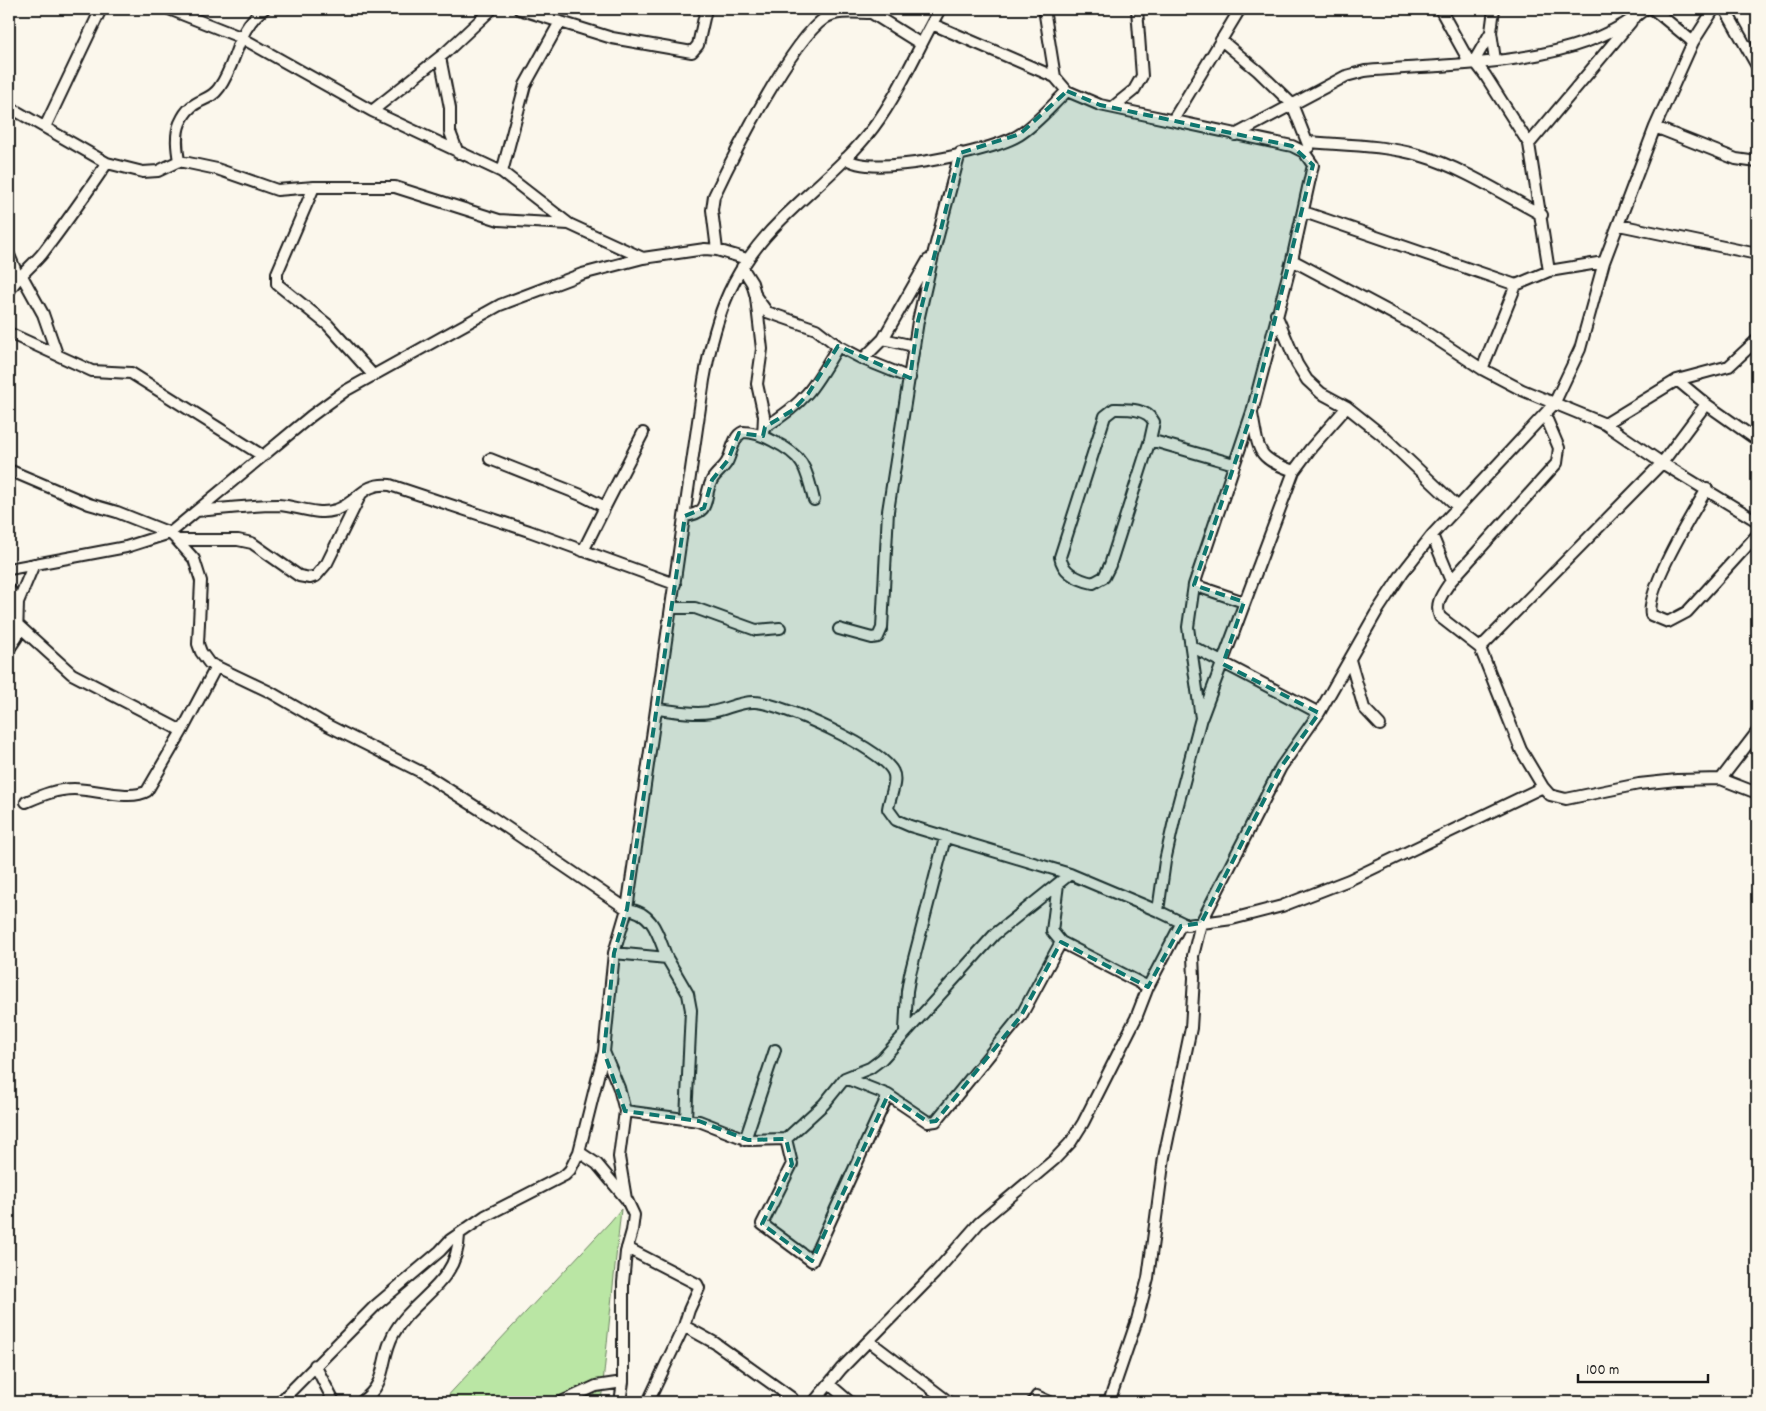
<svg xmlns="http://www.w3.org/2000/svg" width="1766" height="1411" font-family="Dekko,sans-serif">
  <rect width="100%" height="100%" fill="#fbf7ec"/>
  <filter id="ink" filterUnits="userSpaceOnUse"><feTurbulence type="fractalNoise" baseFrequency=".02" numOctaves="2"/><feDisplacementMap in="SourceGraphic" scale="10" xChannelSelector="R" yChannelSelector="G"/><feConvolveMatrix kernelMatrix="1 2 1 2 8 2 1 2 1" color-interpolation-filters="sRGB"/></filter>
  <g filter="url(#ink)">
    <path fill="#bae6a4" stroke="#6b8160" d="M621 1209 601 1402H442L610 1222Z"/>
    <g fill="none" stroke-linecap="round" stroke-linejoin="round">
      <defs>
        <path id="street" d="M169 9 240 37 372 111 502 172 569 224 643 258
          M519 9 612 38 692 52 698 45 706 9
          M865 9 921 44
          M1044 9 1055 77 1067 91 1100 105 1292 146 1304 152 1313 165 1292 260 1418 327 1482 369 1522 390 1605 424 1662 463 1757 521
          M1440 9 1470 63
          M1494 9 1491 32 1495 60
          M1653 9 1693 42
          M1725 9 1757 66
          M932 24 1055 77
          M1221 40 1258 71 1292 104 1309 147
          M440 57 450 108V132L458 153
          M1473 63 1491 32
          M1476 63 1485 75 1529 144 1549 271 1516 285 1482 369
          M9 107 107 163 143 172 158 171 179 161 217 169 277 190 314 187H395L499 220 569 224
          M1113 107 1134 90 1142 76 1137 9
          M372 111 445 53 492 9
          M1173 120 1240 9
          M45 127 101 9
          M1655 127 1736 159 1757 162
          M1235 135 1346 76 1365 71C1450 63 1577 68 1645 9
          M1308 142C1345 145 1385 145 1422 156 1461 167 1506 196 1542 215
          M1529 144 1631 22
          M846 158C868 179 994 151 1019 135 1037 124 1052 105 1067 91
          M179 161C177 149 175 135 180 123 192 96 208 104 219 88 238 62 236 29 264 9
          M502 172 525 85 560 22
          M314 187 277 273V284L328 325 373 375
          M1304 212 1516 285
          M1619 225 1757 254
          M717 250 712 210 714 196C733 156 791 41 825 18 838 10 856 13 871 13
          M9 255 15 269 14 282
          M742 267 752 283 756 297 767 312 816 329 838 346 863 359 910 378
          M1549 271 1604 262
          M22 276 43 314 57 354
          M9 291C17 277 31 267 42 254 65 224 86 194 107 163
          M756 298 762 349 757 384 764 416 763 436
          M1276 314 1297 364 1307 380 1321 393 1347 407 1382 435 1458 507
          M9 333 92 371 131 373 263 456
          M883 339 914 346
          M863 359 883 339 928 260
          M1677 380 1706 404 1757 440
          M1605 424 1677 380 1729 366 1757 340
          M765 427C806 402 814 387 838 346
          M1150 440 1154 422C1147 408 1127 409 1114 409L1105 416 1060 557C1063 573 1079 580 1093 583L1104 577 1110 565 1150 440 1234 464
          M490 459 581 495 605 507 583 551
          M9 470 89 504 117 512 170 533 177 540 194 559 201 581 198 644 201 652 209 663 270 692 327 725 421 772 490 816 627 909C654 912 658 936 667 958
          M1294 471 1311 448 1347 407
          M1707 489C1693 512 1645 591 1651 615L1668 622 1687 612 1757 535
          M605 507 643 433
          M197 511C224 509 252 505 278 505 298 506 316 516 336 510 359 502 362 482 390 485L529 531 675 584
          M685 516C713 512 702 499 712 480 716 473 723 469 727 462 732 453 733 436 743 432 754 432 764 436 773 441 804 456 806 468 814 500
          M1432 535 1451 581
          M177 540H238L252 543 299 576 310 578 316 576 327 563 360 496
          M9 569 126 547 170 533 311 416 345 391 500 305 582 274 643 258 705 249 717 250 747 259
          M1194 585 1244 602
          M9 589 18 602
          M672 608H695L756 630 780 628
          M19 626 72 674 182 731
          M839 629 872 638 878 637 882 628 888 511 918 321 934 251 960 153
          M1191 646 1319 713
          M1480 648 1662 463 1706 404
          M9 649 17 637 18 602 34 564
          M1350 660 1364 708 1380 725
          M657 709C675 711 693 715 711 712 726 710 740 701 755 702 781 703 883 749 893 772 898 781 889 799 888 809L896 820 910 826 1070 874 1158 911 1187 925 1232 919 1282 906 1349 880 1543 787 1550 795 1566 799 1639 784 1677 780 1721 779 1757 793
          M1202 717 1294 471C1256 458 1259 451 1252 414
          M1721 779 1757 732
          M1543 787 1521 750 1480 648 1440 617C1434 603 1443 593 1451 581L1557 463 1559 448 1545 415
          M26 802C42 795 57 789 74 789 94 789 131 801 147 791L182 731 216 667
          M1158 911 1165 861 1176 812 1201 718 1188 627 1194 585 1252 412 1292 260
          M1061 942 1148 987
          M614 953 667 958 688 994 691 1010 686 1119
          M905 1031 907 991 910 974 945 838
          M604 1052 619 1088 625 1111 619 1157 626 1199
          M888 1095 928 1122 936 1121 1021 1016 1061 942 1052 931 1058 884
          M625 1111 699 1121 748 1140 786 1139 792 1164 762 1224 812 1261 888 1095 845 1078
          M786 1139 824 1104 845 1078 870 1068 882 1059 995 934 1070 874
          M745 1140 775 1050
          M579 1152 597 1164 627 1200 634 1215 632 1231 626 1252 623 1283V1382L620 1402
          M627 1248 697 1284 699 1288 689 1310 684 1326 715 1343 792 1398 786 1402
          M869 1341 949 1402
          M315 1365 334 1402
          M829 1384 850 1402
          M280 1402 375 1306 440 1251 450 1240 485 1216 565 1175 570 1170 579 1152 604 1052 614 953 627 909 704 380C716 313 732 268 782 219 812 189 847 162 873 128 900 92 918 48 940 9
          M361 1402C389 1382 379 1362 393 1335 412 1298 458 1285 459 1235
          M561 1402 596 1386 623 1382
          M648 1402 684 1326
          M814 1402 841 1369 935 1273 979 1223 1054 1160 1071 1142 1083 1123 1136 1018 1148 987 1181 924
          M1033 1402 1037 1396 1050 1402
          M1109 1402 1137 1320 1148 1278 1164 1157 1191 1028 1194 978 1193 956 1201 923 1281 767 1319 713 1376 613 1403 572 1432 535 1554 404 1580 349 1604 262 1655 127 1693 42 1714 9"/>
      </defs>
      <use href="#street" stroke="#1c1c1c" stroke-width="14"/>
      <use href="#street" stroke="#fbf7ec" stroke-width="10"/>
    </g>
  </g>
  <path fill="#0f766e" fill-opacity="0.2" stroke="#0f766e" stroke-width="4" stroke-dasharray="10 6" stroke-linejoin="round" d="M1067 91 1100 105 1292 146 1313 165 1252 412 1194 585 1244 602 1223 664 1319 713 1281 767 1201 923 1181 926 1148 987 1061 942 1021 1016 936 1121 928 1122 888 1095 812 1261 762 1224 792 1164 786 1139 748 1140 699 1121 625 1111 604 1052 614 953 627 909 685 516 704 508 712 480 728 460 739 433 763 436 765 427 793 410 808 394 838 346 910 378 918 321 960 153 1020 134Z"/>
  <rect width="1766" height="1411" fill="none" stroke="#fbf7ec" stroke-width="30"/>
  <rect x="15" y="15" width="1736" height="1381" fill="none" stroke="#1c1c1c" stroke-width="2" filter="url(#ink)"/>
  <path d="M1578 1374v8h130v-8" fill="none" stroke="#1c1c1c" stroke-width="2.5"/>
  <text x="1586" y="1374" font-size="15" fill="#1c1c1c" stroke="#fbf7ec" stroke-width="4" paint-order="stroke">100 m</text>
</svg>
